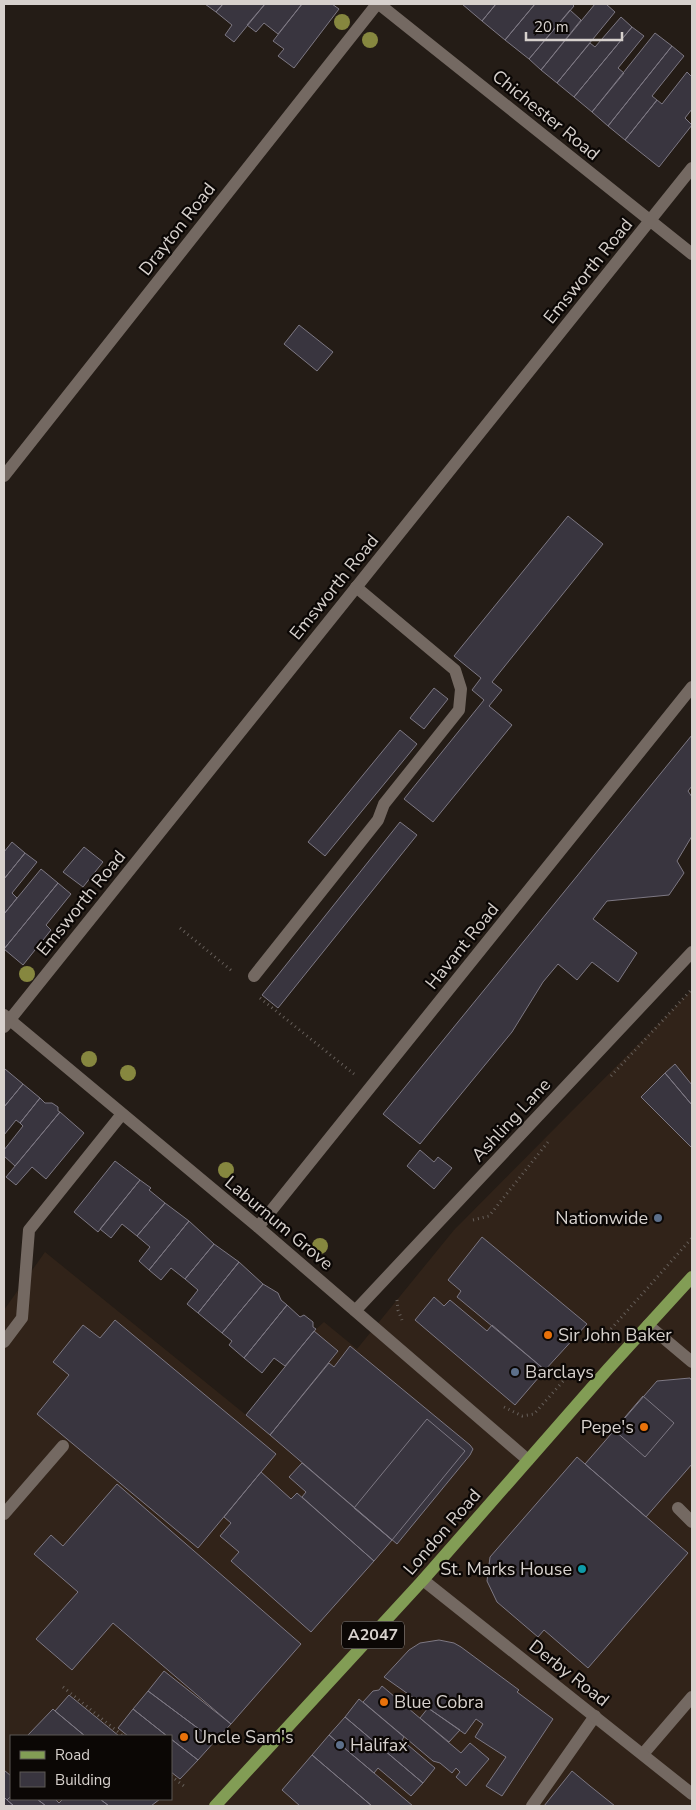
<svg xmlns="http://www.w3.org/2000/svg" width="696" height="1810" font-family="'Nunito Sans',sans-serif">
  <rect width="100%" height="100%" fill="#241c16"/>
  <path fill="#312319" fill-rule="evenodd" d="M692 990V1806H4V1310L45 1252 246 1415 314 1331 324 1322 357 1349 454 1230ZM11 1736H171V1799H11Z"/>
  <path fill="#39353f" stroke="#7d7883" d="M205 4H223L216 12Z
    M223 4H265L234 42 225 35 232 25 216 12Z
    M265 4H302L278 34 264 23 256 32 247 25Z
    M302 4H332L339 9 294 68 278 56 284 49 273 41Z
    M462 4H496L482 21Z
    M496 4H535L505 40 482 21Z
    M535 4H572L574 6 529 59 505 40Z
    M595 4H606L615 12 557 83 541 70Z
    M570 10 581 20 541 70 529 59Z
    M621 17 632 27 574 97 557 83 590 43 595 47Z
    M632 27 644 36 618 68 624 73 592 112 574 97Z
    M655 33 672 46 608 126 592 112Z
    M672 46 684 56 652 96 657 100 625 140 608 126Z
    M687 72 692 77V109L685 118 692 125 659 167 625 140 657 100 662 104Z
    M299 325 333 352 317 371 284 344Z
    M568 516 603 544 492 682 502 690 489 706 512 725 433 822 404 799 484 700 472 690 481 678 454 656Z
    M434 688 448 699 424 729 410 718Z
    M400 730 417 744 325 856 308 842Z
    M692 735V786L688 791 692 797V836L677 861 684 873 669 895 607 901 593 919 637 953 618 982 592 962 577 980 558 964 543 982 512 1032 420 1144 383 1114Z
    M400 822 417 835 278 1008 262 995Z
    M12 842 25 853 4 879V852Z
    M84 847 103 862 83 887 63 872Z
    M25 853 37 862 12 893 17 898 4 914V879Z
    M41 869 58 883 4 949V914Z
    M58 883 71 894 46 925 51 930 23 965 4 949Z
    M675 1064 692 1085V1105L665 1073Z
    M5 1069 23 1084 4 1107V1070Z
    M665 1073 692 1105V1148L641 1097Z
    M23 1084 40 1098 20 1123 16 1120 4 1135V1107Z
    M40 1098 45 1103H52L58 1107V1111L60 1112 15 1166 4 1156V1150L23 1126 20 1123Z
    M60 1112 84 1133 46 1179 32 1167 16 1185 6 1177Z
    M420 1150 434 1162 438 1157 452 1168 434 1189 407 1166Z
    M115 1161 140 1180 98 1232 74 1212Z
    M140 1180 151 1188 149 1190 165 1203 137 1236 122 1224 111 1238 100 1229Z
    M165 1203 189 1221 149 1270 139 1261 150 1247 137 1236Z
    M189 1221 214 1244 185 1279 171 1268 161 1280 149 1270Z
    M482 1237 587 1324 545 1370 457 1297 461 1291 448 1280Z
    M214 1244 239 1262 198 1313 187 1304 198 1290 185 1279Z
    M239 1262 263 1284 222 1333 198 1313Z
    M263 1284 278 1293 281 1300 287 1305 244 1358 229 1345 232 1341 222 1333Z
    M434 1297 444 1306 450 1300 487 1331 492 1325 545 1370 515 1405 415 1320Z
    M287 1305 300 1317 304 1315 313 1322V1327L316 1329 285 1366 274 1358 262 1373 244 1358Z
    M115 1320 276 1454 198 1548 37 1414 69 1375 53 1362 83 1325 100 1338Z
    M314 1331 338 1351 270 1435 246 1415Z
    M350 1346 470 1445 473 1449 470 1455 397 1544 270 1435 329 1363 334 1367Z
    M690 1378 692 1381V1464L646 1517 585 1464 657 1381Z
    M643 1396 674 1423 645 1457 614 1430Z
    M427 1419 465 1451 392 1540 354 1508Z
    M577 1457 688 1553 588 1668 544 1630 538 1637 497 1602 487 1581 490 1557Z
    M302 1463 392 1540 374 1561 302 1497 306 1492 289 1477Z
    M261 1472 291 1499 297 1493 374 1561 311 1632 231 1561 239 1552 220 1536 231 1523 224 1517Z
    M117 1484 301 1644 231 1724 113 1623 72 1670 36 1639 78 1592 34 1554 51 1535 63 1546Z
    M439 1640 454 1643 461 1647 519 1690 517 1692 553 1719 502 1796 486 1786 506 1757 475 1737 483 1724 476 1719 465 1734 384 1677 409 1650 420 1643Z
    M164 1671 231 1724 215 1741 148 1691Z
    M382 1686 461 1753 470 1743 489 1759 466 1786 456 1777 460 1772 456 1768 452 1773 440 1763 433 1761 363 1702 373 1691 379 1690Z
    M148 1691 215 1741 198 1760 171 1739V1736H167L133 1709Z
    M69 1695 119 1736H85L55 1711Z
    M359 1699 404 1737 402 1740 435 1768 423 1783 345 1717Z
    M428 1708 460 1730 449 1742 420 1718Z
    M53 1709 55 1711 85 1736H27Z
    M133 1709 167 1736H128L118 1728Z
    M345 1717 423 1783 411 1796 378 1768 374 1773 329 1735Z
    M329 1735 374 1773 413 1806H372L312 1755Z
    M171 1739 198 1760 180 1779 171 1772Z
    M312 1755 372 1806H300L282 1790Z
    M4 1770 11 1776V1796L7 1800 4 1797Z
    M572 1771 590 1786 615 1806H544Z
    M11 1796V1799H37L46 1806H14L7 1800Z
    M4 1797 7 1800 14 1806H4Z
    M37 1799H55L59 1803 63 1799H100L109 1806H46Z
    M100 1799H160L151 1806H109Z"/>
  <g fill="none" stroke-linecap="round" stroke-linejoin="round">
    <path stroke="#665f5a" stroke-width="3" stroke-dasharray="1 4" stroke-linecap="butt" d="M180 928 232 971
      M260 998 354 1074
      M611 1076 692 989
      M473 1220 489 1216 548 1142
      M397 1300 398 1310 402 1320
      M611 1329 692 1238
      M504 1407 522 1416 534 1414 566 1378
      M63 1687 123 1736
      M171 1776 184 1786"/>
    <path stroke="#746962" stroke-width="12" d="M254 976 378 820 384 804 459 710 461 689 455 670 356 587
      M4 1342 22 1318 29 1230 122 1114
      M678 1508 692 1522
      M4 1514 63 1446
      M643 1754 692 1697
      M532 1806 595 1716"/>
    <path stroke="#746962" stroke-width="12" d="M648 1325 692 1362"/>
    <path stroke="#746962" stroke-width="12" d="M379 4 692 254
      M4 476 377 4
      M4 1015 258 1227 528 1460
      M4 1027 692 168
      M258 1227 692 687
      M355 1311 692 952
      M423 1580 692 1794"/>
    <path stroke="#829d55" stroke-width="12" d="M215 1806 423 1580 608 1369 692 1277"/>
  </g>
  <g fill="#86873f">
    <circle cx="342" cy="22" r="8"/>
    <circle cx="370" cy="40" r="8"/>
    <circle cx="27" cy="974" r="8"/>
    <circle cx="89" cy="1059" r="8"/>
    <circle cx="128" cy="1073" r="8"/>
    <circle cx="226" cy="1170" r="8"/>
    <circle cx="320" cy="1246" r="8"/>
  </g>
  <g fill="#5c6f8a" stroke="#0b0705" stroke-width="2">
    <circle cx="658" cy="1218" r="5"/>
    <circle cx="515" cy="1372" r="5"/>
    <circle cx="340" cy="1745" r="5"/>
  </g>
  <g fill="#e8710a" stroke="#0b0705" stroke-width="2">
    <circle cx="548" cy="1335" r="5"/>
    <circle cx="644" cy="1427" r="5"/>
    <circle cx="384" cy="1702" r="5"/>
    <circle cx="184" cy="1737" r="5"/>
  </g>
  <circle fill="#0f9aa8" stroke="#0b0705" stroke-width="2" cx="582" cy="1569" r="5"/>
  <g text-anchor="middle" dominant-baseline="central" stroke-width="4.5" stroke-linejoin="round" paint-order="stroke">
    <rect fill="#0b0705" stroke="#9a9491" stroke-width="1" x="342" y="1621.5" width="62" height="27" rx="4"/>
    <g font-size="16" font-weight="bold" fill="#d7d1cd">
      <text x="373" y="1635">A2047</text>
    </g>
    <g font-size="18" fill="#d7d1cd" stroke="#0b0705">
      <text transform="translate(546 115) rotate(39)">Chichester Road</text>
      <text transform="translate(177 229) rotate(-52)">Drayton Road</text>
      <text transform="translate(588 271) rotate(-51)">Emsworth Road</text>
      <text transform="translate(334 587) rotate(-51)">Emsworth Road</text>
      <text transform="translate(81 903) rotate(-51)">Emsworth Road</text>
      <text transform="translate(462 946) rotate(-51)">Havant Road</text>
      <text transform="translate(511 1120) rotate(-47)">Ashling Lane</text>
      <text transform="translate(279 1223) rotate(40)">Laburnum Grove</text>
      <text transform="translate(442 1532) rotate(-49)">London Road</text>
      <text transform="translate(569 1673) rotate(38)">Derby Road</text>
    </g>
    <g font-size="18" fill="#d7d1cd" stroke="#0b0705" text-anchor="start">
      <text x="648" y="1218" text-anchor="end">Nationwide</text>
      <text x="558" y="1335">Sir John Baker</text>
      <text x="525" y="1372">Barclays</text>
      <text x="634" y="1427" text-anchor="end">Pepe's</text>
      <text x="572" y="1569" text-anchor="end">St. Marks House</text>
      <text x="394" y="1702">Blue Cobra</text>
      <text x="194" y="1737">Uncle Sam's</text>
      <text x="350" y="1745">Halifax</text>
    </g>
  </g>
  <rect width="696" height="1810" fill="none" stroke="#d7d1cd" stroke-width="10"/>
  <rect x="10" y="1735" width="162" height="65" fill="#0b0705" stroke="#5d5855"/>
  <rect x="20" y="1751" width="25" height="8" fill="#829d55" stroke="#5d5855"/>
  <text x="55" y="1760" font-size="15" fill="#d7d1cd">Road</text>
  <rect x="20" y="1772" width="25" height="15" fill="#39353f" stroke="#5d5855"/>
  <text x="55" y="1785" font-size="15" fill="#d7d1cd">Building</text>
  <path d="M526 32v8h96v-8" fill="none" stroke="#d7d1cd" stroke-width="2.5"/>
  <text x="534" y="32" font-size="15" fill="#d7d1cd" stroke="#0b0705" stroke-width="4" paint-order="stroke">20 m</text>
</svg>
